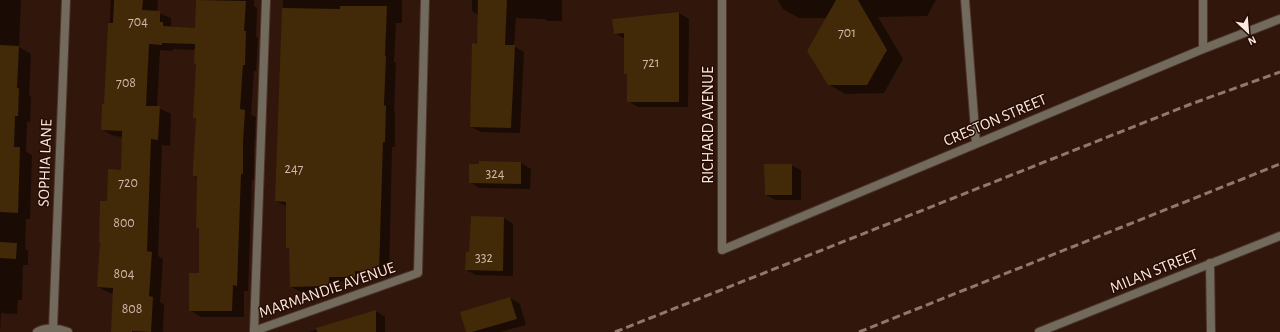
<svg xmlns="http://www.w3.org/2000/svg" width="1280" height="332" font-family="'Alegreya Sans',sans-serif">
  <rect width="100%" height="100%" fill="#31160b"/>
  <path fill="#0007" d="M0 0H21L19 47 31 54 29 95 31 96 30 122H27L26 152 32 155 30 219H26L25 249 28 251V265H23L22 300H18L17 314 1 313 0 332Z
    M111 0H158L157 12 171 18V27L196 29 197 0H254V6L257 8 256 37 258 38 256 71H254L251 115 256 117 254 150V180H252L248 291H244V317H201L190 310 200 274V229L197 227 198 178 194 175 197 119 194 117 197 65 195 64V50L173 49V51L160 50 157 107 171 114 170 146 162 145 158 256 163 259 160 302 164 304 163 332H112L114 293H110L98 287 108 202 122 171 123 137 114 136 102 130 105 105Z
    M283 0H402V23H396L394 62 396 63 394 111 395 112V147H392L389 277 364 276V282H338V291L301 292 291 287 290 249 287 247 286 206 276 201 280 111Z
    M472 0H562V21H548L544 19 516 18 514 46 524 52 520 133 481 132 471 127 478 45V15L472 11Z
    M778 0H936L927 16 878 17 903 59 884 93 845 94 828 84 827 18H799L783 9Z
    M679 13 689 19 688 107H638L628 101V76L625 74V39L615 33Z
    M521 163 531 169 530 189 479 188 470 182Z
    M791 165 801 170V200H776L766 195Z
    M504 218 513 224V276L476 275 466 270 470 253Z
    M510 298 520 304 526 325 500 332H467Z
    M376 311 385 317V332H309Z"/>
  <path fill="#422908" d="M114 0H143L142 10 160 11V22H163V26L195 28 196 0 246 1 244 31H246L245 65H243L240 109 245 110 243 143V174H241L237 286 233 285 232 311H189V273H199V228H196L197 176H193V167L196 118H193L196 64H194L195 44 162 43V45L149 44 146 106H160L158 140 151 139 147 251 152 252 149 296 153 297 151 332 132 331V332H111L113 288 97 287 100 242H99L100 201H107L108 169 121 170 122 131 101 130 102 104H104L108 23H113Z
    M478 0H507L505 45H515L511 128 470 127 472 43 477 44Z
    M836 0H858L887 50 867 85H828L807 51Z
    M340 6H387L385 56H386L384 105 386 106 385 142H383L379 272 355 271V277H329V286L290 287 289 248H286V202L275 201 282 8 340 9Z
    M679 12V102H627V74H624V33L614 34 612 19Z
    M0 45 19 46 17 88H19L18 116H15L14 147H20L18 213 0 212Z
    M479 161 521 162V184L469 183V164H479Z
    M764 164H792V195H765Z
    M471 216 504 217 503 271 465 270 466 252H469Z
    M0 242 17 243 16 259 0 258Z
    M510 297 517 319 472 332H466L460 312Z
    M376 310V332H317L316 328Z"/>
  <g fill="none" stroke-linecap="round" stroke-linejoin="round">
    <defs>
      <path id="street" d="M266 0 254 331 418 273 425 0
        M722 0V250L1203 49 1280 19
        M965 0 976 143
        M1203 0V49
        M1210 263 1211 332
        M53 328 66 0
        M37 332C46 327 59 328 68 332
        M1039 332 1280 236"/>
    </defs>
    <use href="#street" stroke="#4d3329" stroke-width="10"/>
    <use href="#street" stroke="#726a5d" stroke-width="8"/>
    <path stroke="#8f786f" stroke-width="3" stroke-dasharray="8 4" stroke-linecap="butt" d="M615 332 1191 104 1280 72
      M859 332 1280 164"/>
  </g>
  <g text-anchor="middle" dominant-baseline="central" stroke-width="3" stroke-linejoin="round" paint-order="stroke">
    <g font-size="14" fill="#ceb8ab">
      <text x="138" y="22">704</text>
      <text x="847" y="33">701</text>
      <text x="651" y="63">721</text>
      <text x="126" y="83">708</text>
      <text x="294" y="169">247</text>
      <text x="495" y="174">324</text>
      <text x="128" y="183">720</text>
      <text x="124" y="223">800</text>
      <text x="484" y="258">332</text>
      <text x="124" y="274">804</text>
      <text x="132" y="309">808</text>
    </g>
    <g font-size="16" fill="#fce8e1" stroke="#260d04">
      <text transform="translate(995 120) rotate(-23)">CRESTON STREET</text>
      <text transform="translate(708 125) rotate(-90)">RICHARD AVENUE</text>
      <text transform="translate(45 163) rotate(-88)">SOPHIA LANE</text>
      <text transform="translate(1154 271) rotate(-22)">MILAN STREET</text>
      <text transform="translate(327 290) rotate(-19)">MARMANDIE AVENUE</text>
    </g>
  </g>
  <g transform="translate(1248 32) rotate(154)" stroke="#260d04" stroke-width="3" paint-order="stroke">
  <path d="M0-3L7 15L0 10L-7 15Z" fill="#fce8e1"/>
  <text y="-6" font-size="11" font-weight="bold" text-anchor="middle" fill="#fce8e1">N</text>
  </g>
</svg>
